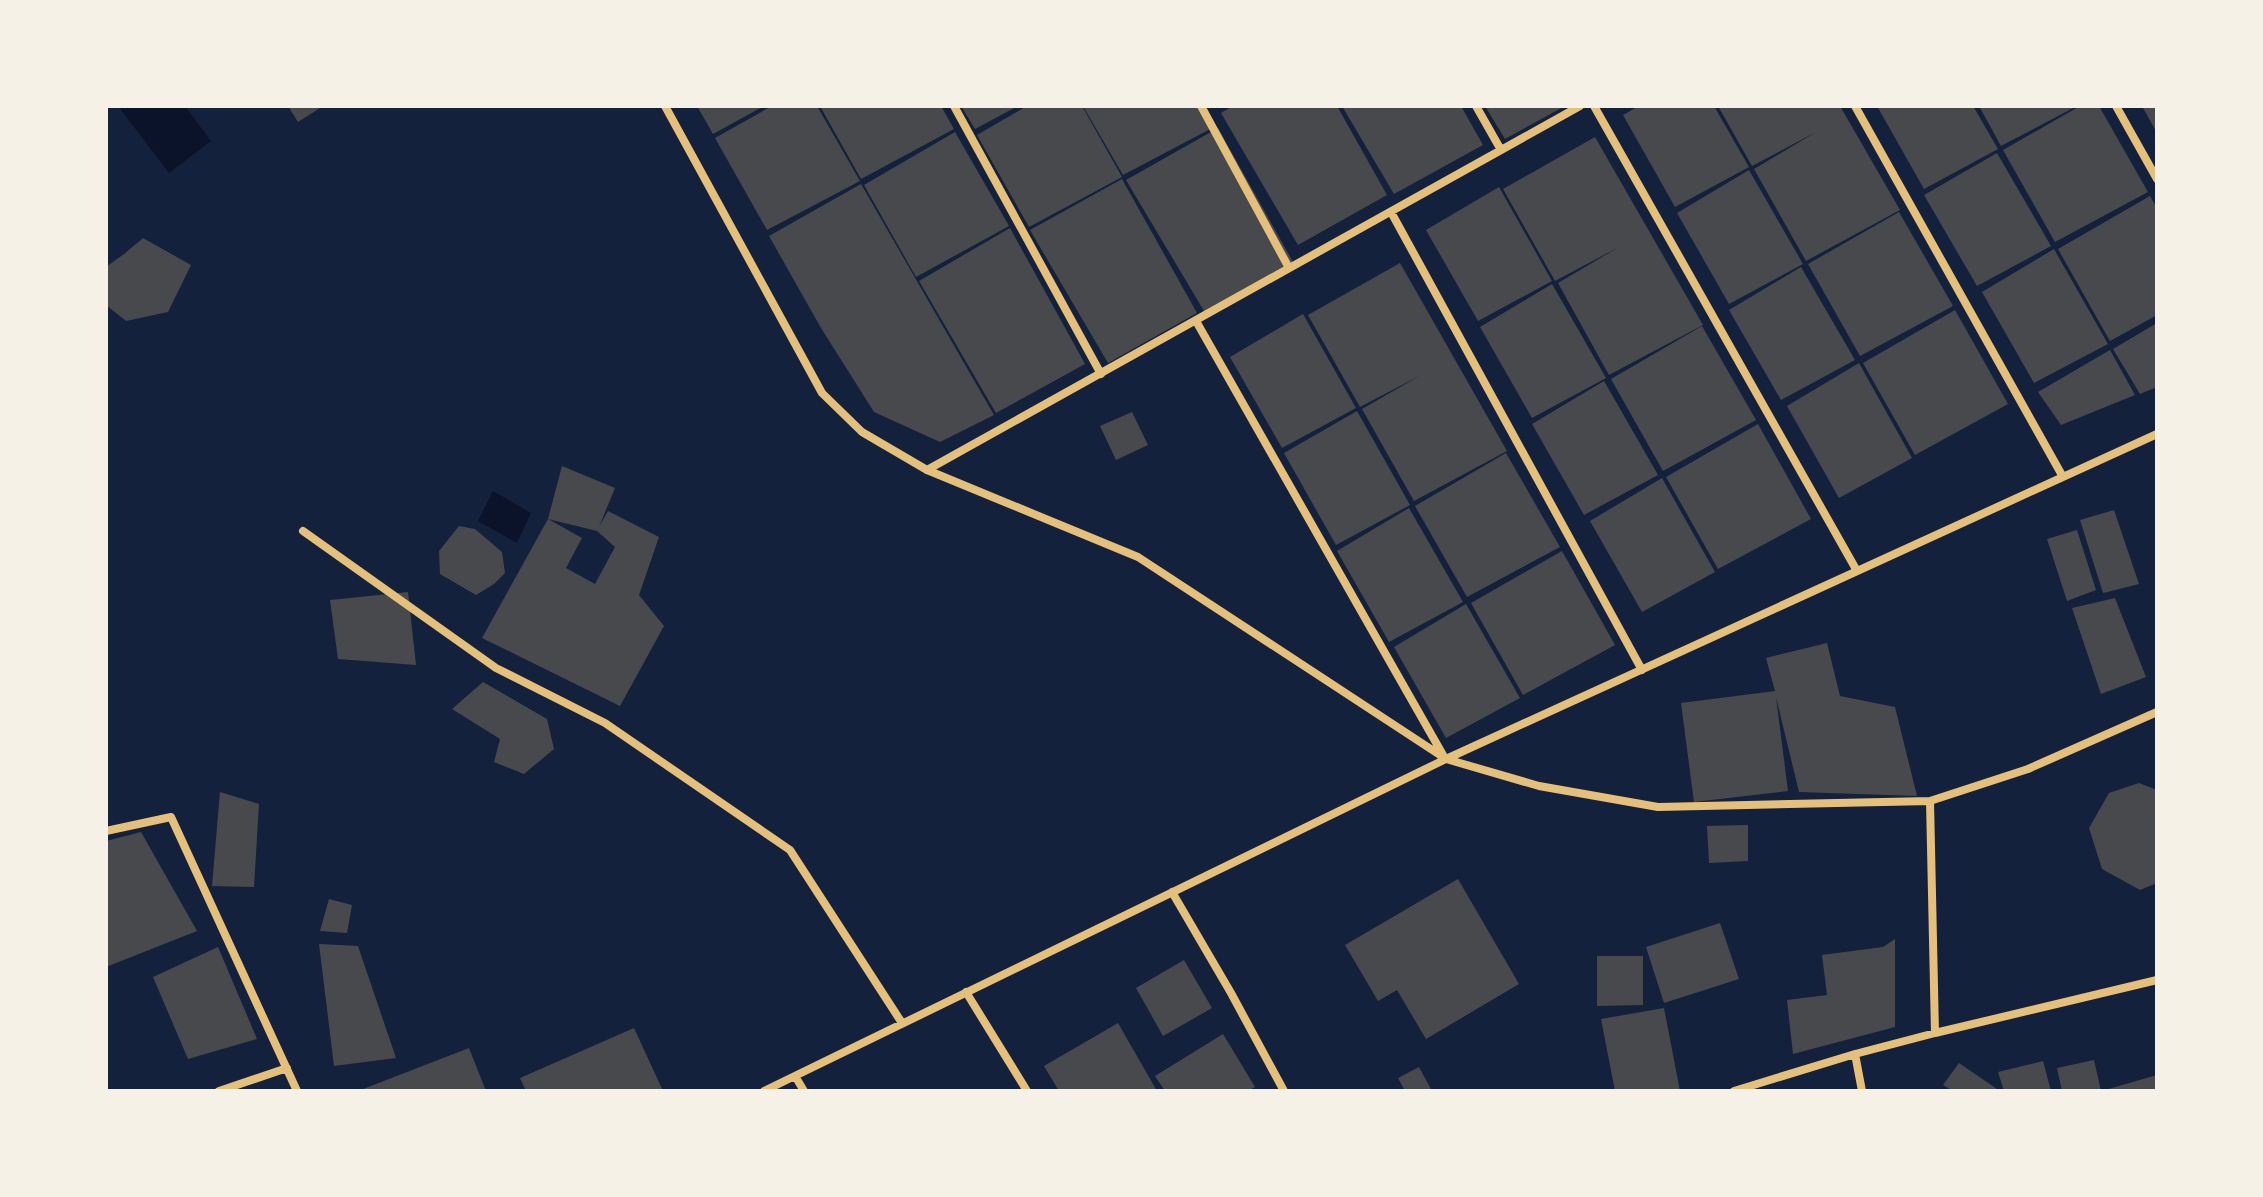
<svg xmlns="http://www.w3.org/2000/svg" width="2263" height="1197" font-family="Montserrat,sans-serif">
  <rect width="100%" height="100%" fill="#14213d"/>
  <path fill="#0b132b" d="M118 106H185L211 141 169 173Z
    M493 491 531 513 517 543 478 521Z"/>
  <path fill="#48494c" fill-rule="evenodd" d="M288 106H323L298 122Z
    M697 106H764L713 134Z
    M772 106H817L860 181 767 230 715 138Z
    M820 106H941L954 129 861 179Z
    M961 106H1018L975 129Z
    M1027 106H1082L1122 177 1029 227 977 135Z
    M1083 106H1205L1216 126 1123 175Z
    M1233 106H1337L1387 195 1298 245 1221 113Z
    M1342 106H1461L1483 145 1394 194Z
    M1485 106H1565L1505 139Z
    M1639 106H1714L1749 167 1675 207 1623 115Z
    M1718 106H1840L1900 210 1806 261 1754 169 1816 132 1752 166Z
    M1877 106H1973L1998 149 1924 189Z
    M1979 106H2077L2001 146Z
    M2080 106H2099L2148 192 2055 242 2003 150Z
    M2142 106H2157V133Z
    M1218 128 1293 262 1204 311 1126 180Z
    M955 132 1009 226 916 277 864 185Z
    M1595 137 1703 325 1609 375 1558 283 1619 247 1555 281 1503 189Z
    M1997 153 2051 246 1977 286 1924 195Z
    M1749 170 1803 264 1729 304 1677 213Z
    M1122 179 1197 313 1108 363 1030 230Z
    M861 184 994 415 940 442 874 412 821 328 769 236Z
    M1499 187 1552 281 1478 321 1426 230Z
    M2150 196 2157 208V315L2110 341 2058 249Z
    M1899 212 1953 306 1860 356 1808 264Z
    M1010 228 1085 364 996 413 919 281Z
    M143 238 191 265 168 312 126 321 106 305V267L124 254Z
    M2054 249 2108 344 2034 383 1982 292Z
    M1400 263 1507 451 1414 501 1362 409 1421 375 1360 407 1308 315Z
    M1801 267 1855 360 1781 400 1729 310Z
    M1552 284 1606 378 1532 418 1480 327Z
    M1955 310 2008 404 1915 455 1863 363Z
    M1303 314 1356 408 1282 448 1230 357Z
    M2157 323V387L2140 394 2113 349Z
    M1702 326 1756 420 1663 471 1611 379Z
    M2110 350 2135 395 2061 425 2038 392Z
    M1859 363 1912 458 1839 498 1787 406Z
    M1604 381 1658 475 1584 515 1532 424Z
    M1357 411 1410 505 1336 545 1284 453Z
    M1132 412 1148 445 1116 460 1100 426Z
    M1758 424 1811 519 1718 569 1666 477Z
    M1506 453 1560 547 1467 597 1415 506Z
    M562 466 615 488 599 527 608 511 659 537 639 595 664 626 620 706 482 638 548 519ZM548 519 597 531 615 547 595 584 566 568 582 538Z
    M1662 478 1715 572 1642 612 1590 521Z
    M1409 508 1463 602 1389 642 1337 551Z
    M2114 510 2139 584 2103 593 2080 520Z
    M459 526 475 529 502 552 505 573 494 584 476 595 440 574 439 551Z
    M2077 530 2096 590 2067 601 2047 539Z
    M1562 551 1615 645 1523 695 1471 603Z
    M408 592 416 665 338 659 330 600Z
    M2115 598 2146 677 2101 694 2072 608Z
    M1466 604 1520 698 1446 738 1394 647Z
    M1827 643 1840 696 1895 707 1917 796 1799 792 1776 697 1788 791 1694 802 1681 703 1775 691 1766 658Z
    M483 682 547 719 554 749 524 774 494 762 500 739 452 709Z
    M2139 783 2157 790V883L2140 890 2102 869 2089 828 2109 793Z
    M220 792 259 804 254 887 212 886Z
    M1748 825V861L1709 863 1707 826Z
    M141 832 197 931 106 967V841Z
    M1458 879 1519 984 1426 1039 1397 990 1378 1001 1345 945Z
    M329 899 352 905 347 933 320 931Z
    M1720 923 1739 979 1664 1003 1646 947Z
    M1895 939V1027L1793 1054 1787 1000 1827 995 1822 955 1883 947Z
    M319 944 358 946 396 1058 334 1066Z
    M218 947 257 1039 188 1059 153 977Z
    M1597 956H1643V1005L1597 1006Z
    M1184 960 1212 1008 1163 1036 1136 988Z
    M1664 1008 1680 1091H1615L1601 1019Z
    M1118 1023 1157 1091H1059L1044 1066Z
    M634 1028 663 1091H526L520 1078Z
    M1223 1034 1255 1087 1248 1091H1165L1155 1076Z
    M469 1048 486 1091H358Z
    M2094 1060 2101 1091H2062L2057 1068Z
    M2043 1061 2051 1091H2004L1998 1072Z
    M1959 1063 1997 1089 1995 1091H1953L1943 1085Z
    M1419 1067 1432 1091H1405L1398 1078Z
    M2157 1075V1091H2105V1090Z"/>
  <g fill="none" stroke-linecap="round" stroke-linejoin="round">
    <path stroke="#e5c07b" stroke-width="8" d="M665 106 822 393 862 432 927 470 1138 557 1446 759 1539 786 1658 807 1930 801 2028 769 2157 712
      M954 106 1101 374
      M1201 106 1289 268
      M1476 106 1501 150
      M1594 106 1857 571
      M1855 106 2063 477
      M2116 106 2157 179
      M1391 212 1642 670
      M1196 321 1443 755
      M927 470 1580 106
      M303 531 496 668 605 723 790 850 902 1023
      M1930 801 1935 1033
      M106 831 171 817 297 1091
      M1172 892 1231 993 1284 1091
      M966 992 1027 1091
      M1855 1054 1862 1091
      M795 1076 804 1091
      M219 1091 287 1068
      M764 1091 1446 759 2157 434
      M1734 1091 1855 1054 1935 1033 2157 980"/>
  </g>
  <rect width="2263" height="1197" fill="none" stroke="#f6f1e7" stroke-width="216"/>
</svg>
